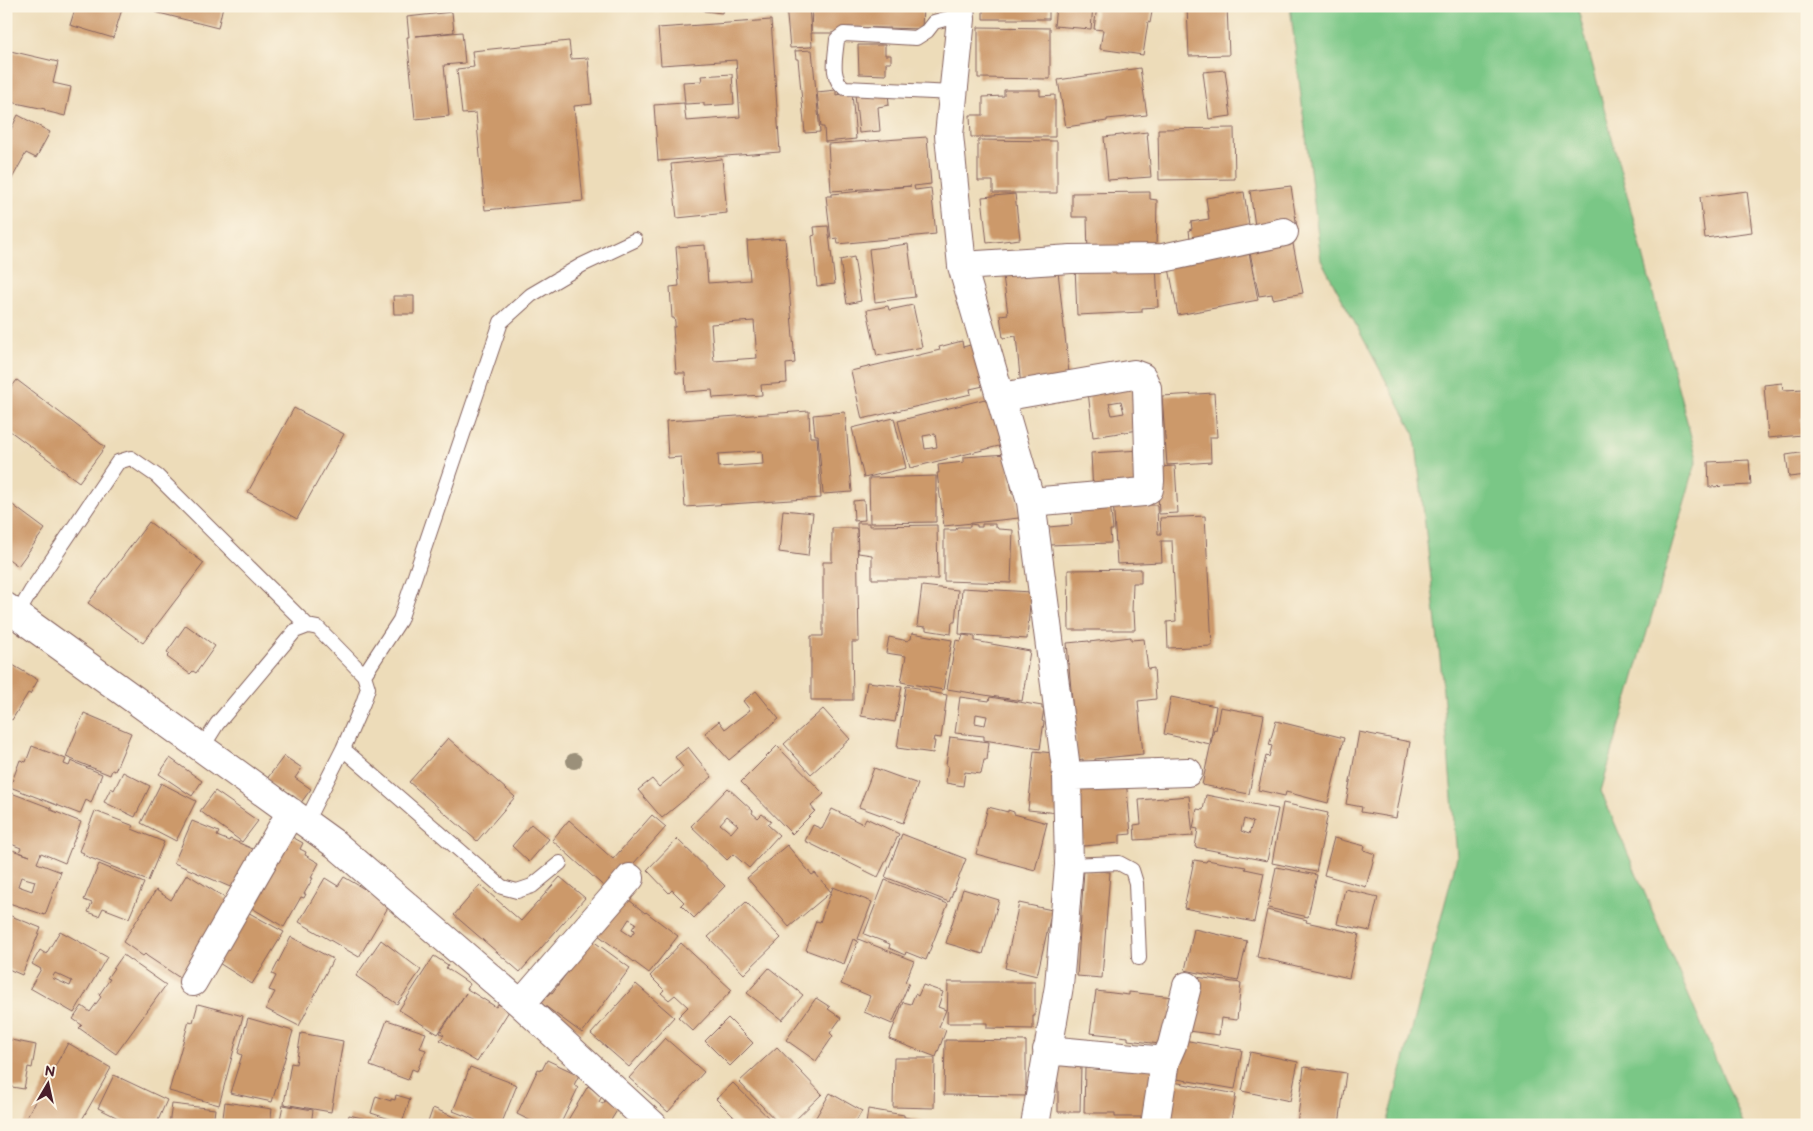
<svg xmlns="http://www.w3.org/2000/svg" width="1813" height="1131" font-family="'Balsamiq Sans',sans-serif">
  <rect width="100%" height="100%" fill="#fcf5e5"/>
  <filter id="ink" filterUnits="userSpaceOnUse"><feTurbulence type="fractalNoise" baseFrequency=".02" numOctaves="2"/><feDisplacementMap in="SourceGraphic" scale="10" xChannelSelector="R" yChannelSelector="G"/><feConvolveMatrix kernelMatrix="1 2 1 2 8 2 1 2 1" color-interpolation-filters="sRGB"/></filter>
  <filter id="wash" filterUnits="userSpaceOnUse"><feTurbulence type="fractalNoise" baseFrequency=".0096" numOctaves="4" result="noise"/><feDisplacementMap in="SourceGraphic" scale="20" xChannelSelector="R" yChannelSelector="G"/><feGaussianBlur stdDeviation="1.12" result="paint"/><feColorMatrix in="noise" values="0 0 0 0 0 0 0 0 0 0 0 0 0 0 0 0 0 1.4 0 .05"/><feComposite in="paint" operator="in"/></filter>
  <g filter="url(#wash)">
    <rect width="100%" height="100%" fill="#eddcb9"/>
    <path fill="#7ac786" stroke="#627358" d="M1290 6H1577L1697 459 1601 791 1744 1125H1387L1457 857 1441 668 1415 435 1321 260Z"/>
    <g id="blocks">
      <path fill="#cc996a" fill-rule="evenodd" d="M76 6H123L113 38 70 25Z
        M157 6H223L218 28 155 12Z
        M705 6H723L722 13 704 11Z
        M786 6H809L812 46 810 47 790 48Z
        M812 6H923L922 29 848 27V33H811Z
        M983 6H1049V19H983Z
        M1056 6H1093L1091 29 1054 26Z
        M1097 6H1153L1150 23 1148 22 1143 55 1100 49 1103 30 1094 29Z
        M1187 6H1227L1229 55 1189 56Z
        M452 12 454 32 416 36 462 32 465 63 444 65 449 116 415 119 407 37H409L407 17Z
        M771 20 780 152 658 161 654 105 684 103 686 121 740 117 736 60 661 65 658 28Z
        M978 27 1050 28V79L978 78Z
        M569 41 571 59 588 58 592 104 574 106 583 201 485 210 476 113 462 114 457 69 474 67 472 51Z
        M858 45H885V55H891V63H886V75L859 74Z
        M6 50 58 62 53 83 71 87 65 116 45 111V109L6 101Z
        M812 50 820 132 805 133 798 59H796L795 51Z
        M1140 68 1147 115 1107 119V121L1066 127 1058 80Z
        M1225 70 1231 116 1209 119 1203 72Z
        M732 74 734 104 704 106V103L685 104 683 82 702 81 701 76Z
        M836 90V95L852 93 856 139 825 142 824 127H821L817 92Z
        M1004 90H1040V96L1055 95V137H971L970 115H983V97L1004 96Z
        M888 92 889 105 878 107 880 131 859 133 855 94Z
        M18 115 50 132 36 158 26 153 9 184 6 182V139Z
        M1234 128 1235 179 1159 180 1158 129Z
        M1147 132 1151 177 1108 180 1104 137Z
        M927 137 931 184 914 186 915 190 931 188 936 234 838 244 837 238 831 239 826 196H832V194L911 186 831 191 828 144Z
        M978 140 1057 141V193H993V181H978Z
        M722 159 727 213 677 218 671 164Z
        M1291 186 1297 228 1256 233 1250 191Z
        M1747 191 1752 232 1705 238 1700 197Z
        M1150 192V199L1157 200 1156 249 1088 254 1087 217H1072V193Z
        M1244 192 1251 238 1191 247 1189 230 1192 229 1191 222 1209 219 1206 198Z
        M1015 194 1020 239 987 243 982 197Z
        M828 226 835 284 817 286 812 236 815 235 814 227Z
        M1291 234 1303 293 1273 299 1272 294 1259 296 1248 243Z
        M785 238 795 363 786 364 787 383 761 385 762 395 713 398 712 390 686 392 685 373H676L673 327H675V322L674 318H672L670 287 679 286 676 247 705 245 708 283 750 280 747 241ZM754 321 757 358 714 361 711 324Z
        M908 244 915 297 875 302 869 249Z
        M1248 247 1258 300 1178 315 1168 263Z
        M854 257 861 301 847 304 840 260Z
        M1057 262 1070 382 1021 387 1016 336 1003 338 1000 315 1008 314 1002 268Z
        M1156 262 1158 307 1142 308V312L1077 315 1075 266Z
        M393 296H414V314H394Z
        M913 305 922 347 877 356 867 310 888 306 889 310Z
        M962 341 963 347 978 343 988 385 970 389 971 394 862 419 851 371 940 350 939 347Z
        M17 380 105 447 79 482 6 428V394Z
        M1782 383 1783 390 1804 389 1806 417 1801 418 1802 435 1768 438 1764 385Z
        M1139 384 1145 429 1093 437 1088 391ZM1121 401 1124 413 1112 415 1109 403Z
        M1214 393 1217 437H1210L1211 462 1167 465 1162 396Z
        M985 399V400L990 399 1007 444 910 468 898 421ZM935 434 937 447 925 449 923 436Z
        M294 408 344 434 297 519 248 492Z
        M809 411 810 437H817L821 498 685 507 681 457 668 458 666 421ZM762 451 763 464 719 467 718 454Z
        M845 412 852 492 823 494 818 435H815L813 415Z
        M894 418 906 468 864 478 852 428Z
        M1140 450 1143 490 1093 493 1091 453Z
        M1807 452V475L1789 477 1786 455Z
        M1007 454 1012 494H1016L1019 518 944 526 937 473H939L938 465 964 462V457Z
        M1749 460 1751 485 1709 487 1708 462Z
        M1175 466 1178 513 1159 514 1157 467Z
        M936 476V522L870 523 869 478Z
        M1113 498 1142 505H1157L1158 534H1161L1160 518 1205 516 1212 646 1168 648 1167 622 1176 621 1172 541H1161L1162 562 1117 564Z
        M6 500 45 529 18 566 6 557Z
        M864 500 865 520 854 521 853 501Z
        M1110 502 1113 530H1110L1111 543 1049 545 1048 527 1072 525 1071 503Z
        M783 510 813 513 808 556 779 552Z
        M149 522 204 563 143 643 88 603Z
        M857 523H869V526L937 525 938 579H872V555L858 553Z
        M970 524 977 525V527H982V524H995V527H997L998 529 1013 530 1011 583 944 581V530H956L957 527H970Z
        M832 528H856L857 530 859 642H852L853 700H811V636H823V562H832Z
        M1141 569V583H1133L1132 612 1134 611 1135 630H1069L1068 570Z
        M922 586 958 590 955 622H952L951 634 926 630V627L917 626Z
        M962 588 1031 592 1027 639 959 634Z
        M186 625 215 646 196 673 193 671 190 674 167 657 170 654 167 652Z
        M912 633 952 640 943 690 901 682 906 656 886 653 889 637 908 641 909 639H911Z
        M963 635 975 637V641L1030 651 1022 701 947 689 956 640 961 641Z
        M1131 637V640L1144 639 1148 669 1154 668 1156 699 1138 701 1143 754 1095 759V761L1083 762V759L1077 760 1067 643 1089 641V642Z
        M6 661 38 680 30 694 28 693 12 720 6 717Z
        M867 682 902 686 895 722 861 716Z
        M906 686 929 690V692L947 695 941 738 934 737 933 741H935L933 753 897 748Z
        M756 691 779 719 729 760 705 733 719 721 725 729 750 710 743 701Z
        M960 697 989 701 990 697 1042 706V709H1044L1042 721 1044 722 1040 749 984 740V736L955 733ZM976 714 987 716 985 725 975 723Z
        M1171 697 1216 706 1210 744 1164 734Z
        M1220 707 1264 715 1249 794 1202 785 1214 729 1216 730Z
        M823 709 850 739 811 774 784 744Z
        M84 713 131 733 115 771 112 770 110 775 66 757Z
        M1276 721 1344 738 1328 803 1286 792 1285 796 1258 790 1266 756 1269 757 1272 746 1269 745Z
        M1359 732 1410 742 1396 818 1361 812 1362 807 1346 804Z
        M950 737 989 742 987 760H984L981 774 965 772 963 786 946 783 948 766 946 765Z
        M448 738 515 797 477 841 409 782Z
        M32 746 66 759 64 764 69 766 71 761 102 774 91 803 86 800 80 814 10 787 20 760 26 762Z
        M777 746 824 794 811 806 815 811 792 834 741 782Z
        M688 747 712 777 662 818 638 790 652 779 659 787 683 767 675 757Z
        M1034 751 1053 753 1051 775H1056L1059 813 1028 810Z
        M284 756 302 768 295 778 311 789 300 804 266 780Z
        M170 758 202 781 192 796 159 774Z
        M874 768 918 784 903 823 859 807Z
        M123 772 150 786 135 817 104 802 111 788 114 790Z
        M1126 779 1131 834 1120 835V843L1083 846 1077 783Z
        M161 783 196 801 176 841 141 823Z
        M728 788 753 811 752 813 758 818 762 814 771 821 768 825 779 835 749 868 733 854 727 860 691 826ZM727 816 738 825 731 833 720 824Z
        M6 791 51 808V810L81 822 65 863 41 853 37 863 61 872 45 915 6 902V848L30 856 19 852 21 848 6 842ZM21 877 35 881 32 891 18 886Z
        M215 791 258 821 242 842 200 811Z
        M1206 795 1278 809 1267 861 1195 847 1198 829 1193 828 1197 809 1203 810ZM1244 819 1253 822 1249 834 1241 831Z
        M1189 796 1193 836 1135 840 1134 825 1141 824 1139 800Z
        M1283 803 1328 813 1316 872 1272 863Z
        M988 807 1008 812V810L1014 812V814L1047 823 1035 870 976 854Z
        M832 809 863 824 866 818 899 834 878 877 805 841 813 825 822 829Z
        M95 811 134 826 132 829 164 842 148 881 83 855 84 853 79 851Z
        M652 815 666 827 609 891 552 840 569 820 613 859Z
        M192 821 219 832 217 836 229 841 230 839 262 853 235 889 174 863Z
        M531 824 549 839 529 862 512 846Z
        M285 833 303 843 300 849 306 852 305 855 319 863 311 878H313L304 894H306L304 898 301 897 284 927 245 904Z
        M902 834 966 859 949 902 885 877Z
        M1334 838 1365 846 1364 850 1375 854 1366 887 1324 875Z
        M677 839 725 886 694 918 681 905 684 902 672 890 669 893 647 870Z
        M787 845 812 875 815 873 831 892 789 927 747 878Z
        M1194 860 1206 862 1207 860 1246 867 1245 869 1264 873 1254 922 1184 908Z
        M99 864 144 883 129 918 103 908 99 916 88 912 92 903 84 900Z
        M1276 867 1317 875 1308 917 1268 908Z
        M1084 870 1110 872 1102 978 1077 976Z
        M187 874 230 901 183 980 147 956 145 954 143 956 123 942 156 890 171 900Z
        M344 877 390 904 359 957 299 922 325 878 338 886Z
        M560 877 585 898 520 972 454 915 480 885 521 921Z
        M885 880 948 904 926 960 906 952 905 955 889 948 890 944 864 934Z
        M833 887 872 902 858 939 914 961 905 982 909 983 892 1024 864 1012 870 996 841 984 858 941 853 939 844 964 806 950 816 921 820 922Z
        M963 889 999 900 983 954 946 943Z
        M1345 889 1378 897 1370 931 1337 924Z
        M623 895 645 913 646 912 678 936 649 973 594 932ZM629 919 636 923 632 929 635 930 631 936 622 930Z
        M746 902 781 938 744 974 708 937Z
        M1019 903 1052 910 1037 976 1005 968Z
        M242 909 284 932 252 984 211 958Z
        M1267 910 1307 920 1306 922 1359 934 1349 978 1257 957Z
        M6 914 41 928 22 975 6 968Z
        M1194 929 1247 941 1238 981 1185 970Z
        M60 931 107 957 74 1013 30 988 41 969 32 964 40 950 46 954ZM55 973 72 981 70 986 52 978Z
        M291 937 333 959 299 1026 266 1009 275 992 269 990 276 976 272 974Z
        M589 938 630 968 582 1033 541 1003 550 992 552 993 570 969 567 967Z
        M381 940 421 970 397 1004 356 976Z
        M681 943 732 990 693 1031 678 1017 688 1007 675 995 669 1000 661 993 664 990 650 976Z
        M123 955 166 985 116 1054 79 1028 82 1025 73 1019 82 1006 90 1012 101 997 99 995 110 979 107 978Z
        M434 956 448 965 446 968 470 984 467 989 496 1007 498 1004 509 1011 477 1062 440 1040 444 1035 440 1033 466 993 438 1034 399 1010Z
        M769 968 803 995 782 1020 747 993Z
        M1196 977 1241 983 1237 1020 1221 1018 1219 1035 1188 1031Z
        M948 982H1035V1016H1033V1029L987 1028V1023H947Z
        M636 984 674 1017 629 1067 591 1034Z
        M923 985 943 992 938 1007 946 1010 939 1027 946 1030 936 1057 889 1039 903 1002 911 1004 915 994 918 996Z
        M1096 991 1129 995V992L1173 997 1167 1045 1128 1040V1037L1090 1033Z
        M816 998 830 1007 828 1009 841 1018 830 1033 833 1036 816 1061 786 1040Z
        M198 1004 243 1016 219 1105 169 1091 189 1021 193 1022Z
        M248 1018 293 1031 272 1102 230 1093 242 1055 238 1053Z
        M728 1018 753 1043 730 1066 705 1041Z
        M387 1020 426 1033 420 1048 426 1050 417 1071 412 1069 408 1080 370 1066Z
        M301 1033 343 1041 331 1112 284 1104 291 1063 296 1064Z
        M665 1038 704 1072 668 1112 629 1078Z
        M6 1039 36 1045 32 1068 28 1067 24 1089 6 1086Z
        M1177 1039 1242 1050 1235 1089 1171 1078Z
        M945 1040 1026 1041V1096L944 1095Z
        M68 1043 111 1068 79 1125H22Z
        M777 1047 822 1094 790 1125H780L739 1082Z
        M1250 1052 1298 1062 1290 1101 1242 1091Z
        M894 1058H935L934 1108 893 1107Z
        M547 1060 579 1075 574 1085 578 1088 560 1125H539L517 1114 538 1069 542 1070Z
        M1053 1063 1081 1065 1080 1112H1058V1082H1053Z
        M470 1067 517 1085 501 1125H488L453 1111Z
        M1304 1067 1346 1073 1339 1125H1297Z
        M1085 1068H1153L1152 1117H1115V1113H1084Z
        M114 1075 167 1100 156 1125H132L98 1108Z
        M1168 1081 1236 1094 1230 1125H1159Z
        M733 1083 776 1125H742L716 1099Z
        M588 1086 602 1096 599 1102 603 1104 608 1096 621 1104 608 1125H565Z
        M830 1093 862 1111 854 1125 812 1124Z
        M396 1095 410 1099 402 1123 371 1113 376 1096 391 1101V1099L395 1100Z
        M225 1102 272 1109 270 1125H222Z
        M172 1104 215 1109 213 1125H169Z
        M283 1105 313 1110 311 1125H279Z
        M433 1108 473 1125H427Z
        M868 1109 904 1115V1117L934 1123V1125H866Z
        M349 1115 388 1124V1125H347Z"/>
    </g>
  </g>
  <g filter="url(#ink)">
    <use href="#blocks" fill-opacity="0" stroke="#83615d" stroke-width="1"/>
    <g fill="none" stroke-linecap="round" stroke-linejoin="round">
      <defs>
        <path id="service" d="M954 93 845 88C829 79 836 55 837 39L844 34 916 38 927 31 934 22 945 19H961
          M17 615 31 591 118 462 131 458 157 476 308 626
          M364 675 400 620 501 322 531 295 582 265 635 240
          M202 748 217 724 295 631 308 626 318 628 364 675 368 688 363 703 343 749 312 810 303 822
          M343 749 502 887 517 891 532 886 560 863
          M1069 865 1119 863 1132 870 1136 883 1139 958"/>
        <path id="minor" d="M960 6 961 19 949 135 962 266 1031 502 1067 776 1069 865 1059 986 1035 1125
          M962 266 1071 259 1163 258 1284 232
          M1001 397 1134 374 1142 377 1147 388 1150 481 1149 489 1144 492 1031 502
          M6 607 335 844 521 1004 653 1125
          M1067 776 1188 772
          M193 982 291 812
          M521 1004 630 878
          M1047 1050 1165 1061 1172 1045 1187 986
          M1155 1125 1165 1061"/>
      </defs>
      <use href="#service" stroke="#83615d" stroke-width="16"/>
      <use href="#minor" stroke="#83615d" stroke-width="30"/>
      <use href="#service" stroke="#fff" stroke-width="14"/>
      <use href="#minor" stroke="#fff" stroke-width="28"/>
    </g>
    <circle fill="#9b907a" cx="574" cy="761" r="8"/>
  </g>
  <rect width="1813" height="1131" fill="none" stroke="#fcf5e5" stroke-width="25"/>
  <g transform="translate(48 1084) rotate(9)" stroke="#fcf5e5" stroke-width="4" paint-order="stroke">
  <path d="M0-4L9 19L0 12L-9 19Z" fill="#4a1f2b"/>
  <text y="-8" font-size="14" font-weight="bold" text-anchor="middle" fill="#4a1f2b">N</text>
  </g>
</svg>
